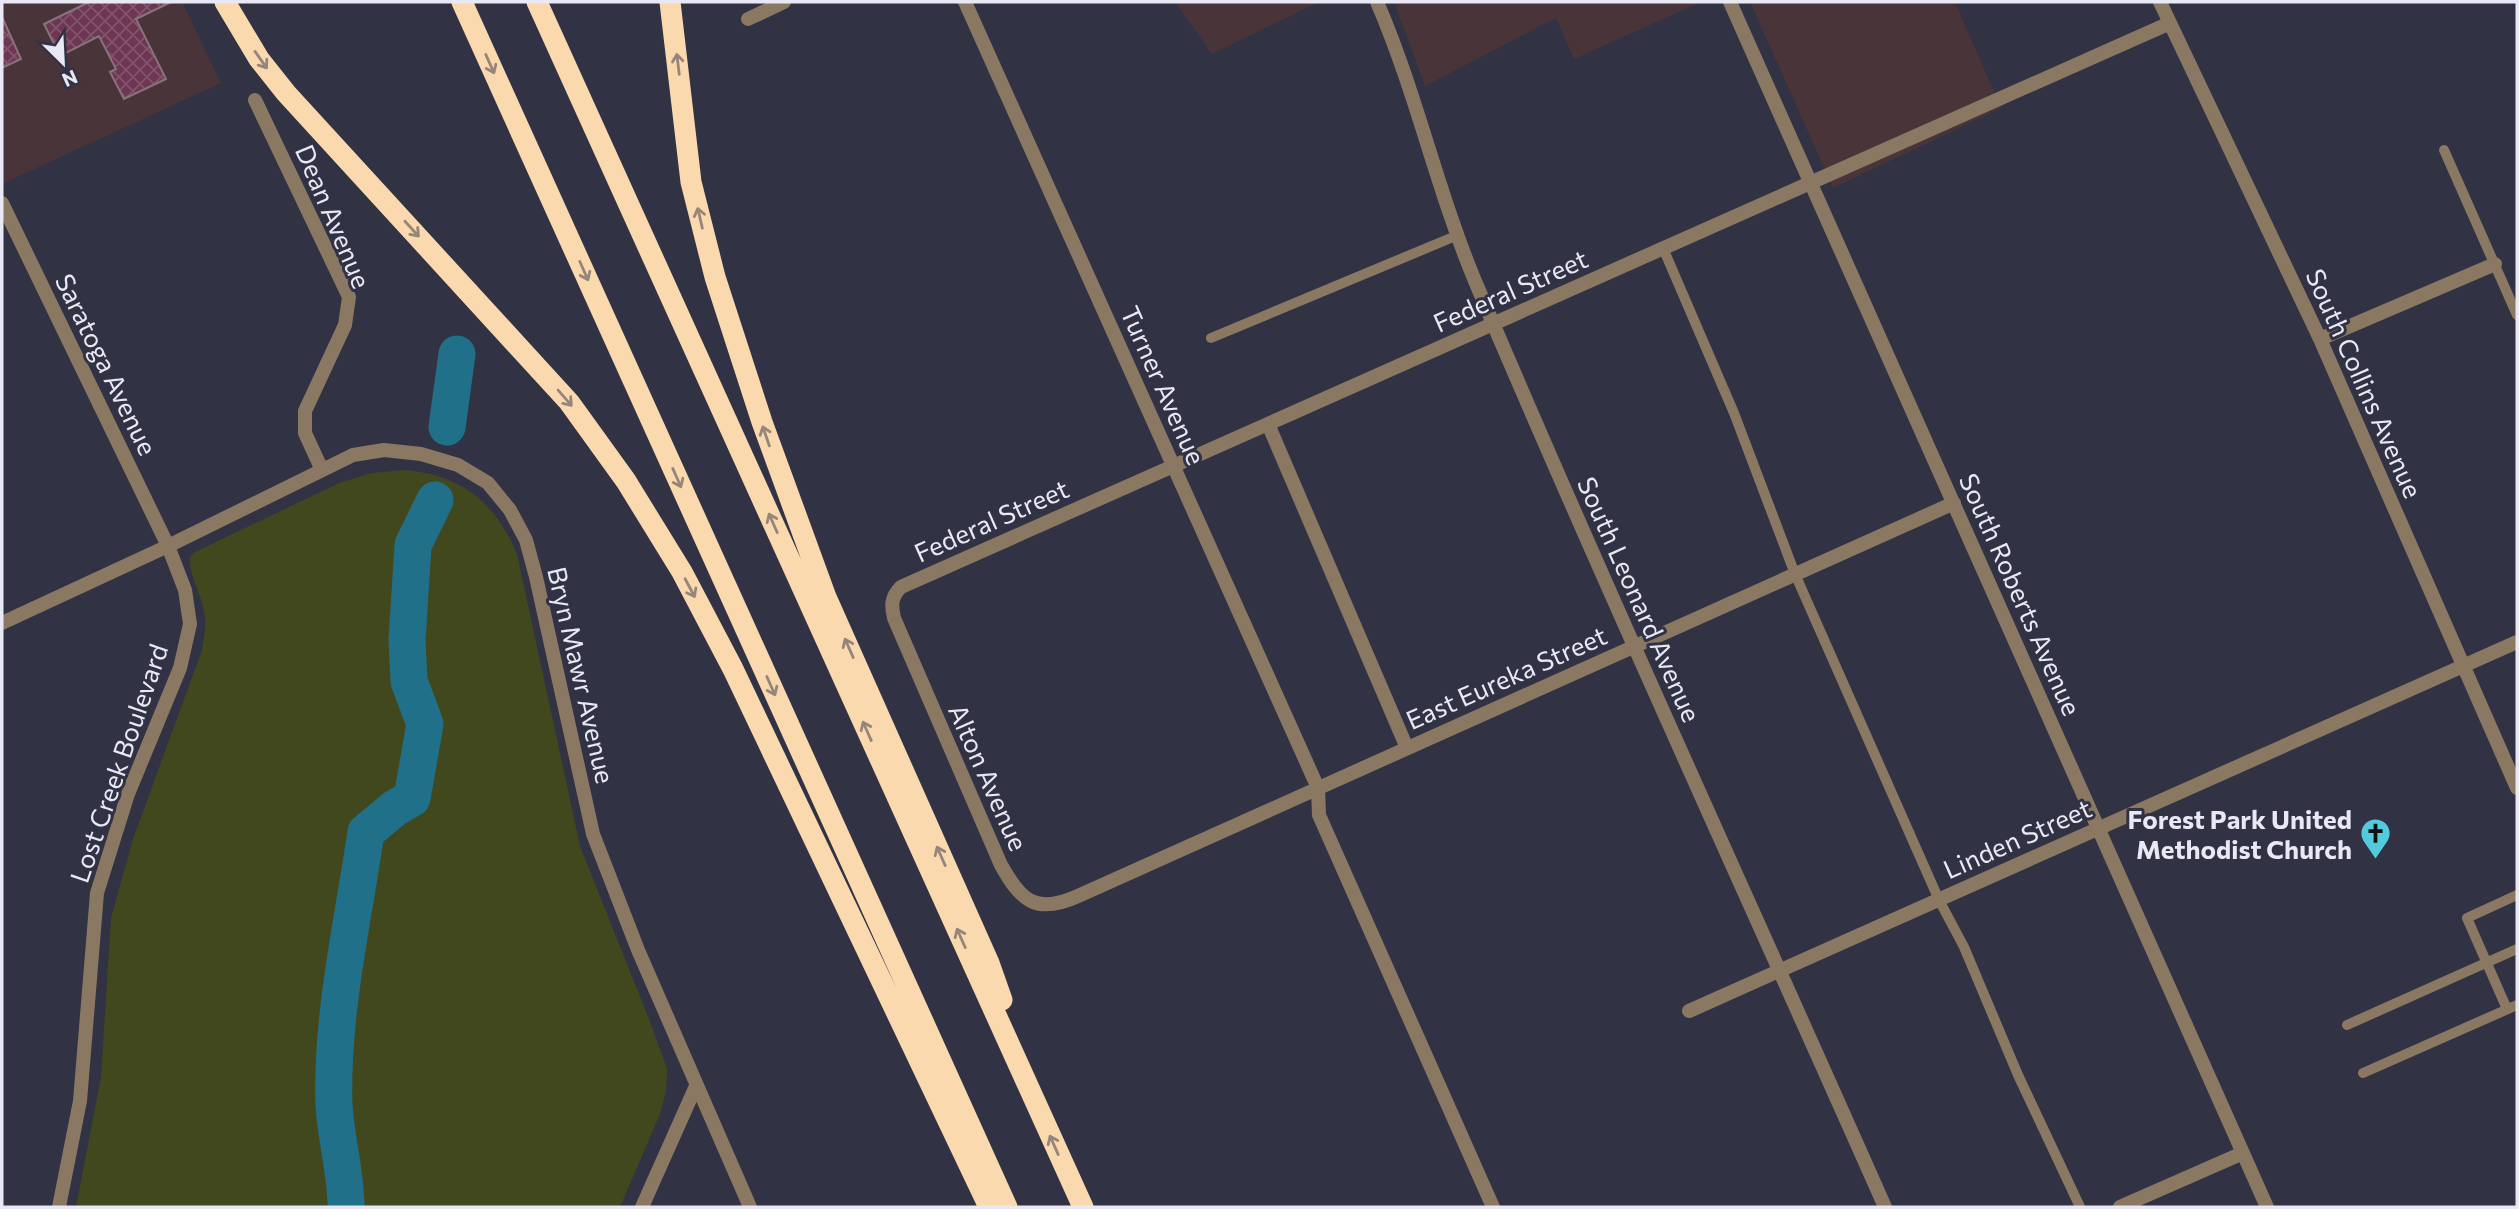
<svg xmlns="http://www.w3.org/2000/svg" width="2519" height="1209" font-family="Commissioner,sans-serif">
  <defs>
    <pattern id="building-cross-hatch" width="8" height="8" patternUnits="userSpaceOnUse" patternTransform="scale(1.75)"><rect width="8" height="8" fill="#6d3753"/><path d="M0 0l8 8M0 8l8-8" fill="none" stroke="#82546c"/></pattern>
  </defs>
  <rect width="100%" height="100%" fill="#313243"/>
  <path fill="#493539" d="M2 2H182L221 83 2 184Z
    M1175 2H1319L1212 54Z
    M1394 2H1701L1574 59 1556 18 1425 86Z
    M1750 2H1955L2001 108 1833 188Z"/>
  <path fill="#42481d" d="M405 470C462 475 495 502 517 554L580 846 651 1024 667 1069 666 1091 660 1114 620 1207H76L101 1077 111 918 133 839 202 650C204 637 207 624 204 611 201 593 189 576 190 557L195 552 337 484 371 473Z"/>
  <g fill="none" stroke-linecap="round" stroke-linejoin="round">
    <path stroke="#217089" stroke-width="37" d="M447 427 457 354
      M346 1207C346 1173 336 1140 334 1105 331 1014 353 922 366 832L395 808 412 798 425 724 409 681 407 640 413 545 435 500"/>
  </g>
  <path fill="url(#building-cross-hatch)" stroke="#88737c" stroke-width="2" d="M89 2H171L136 19 166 79 124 99 110 72 116 69 99 36 60 56 44 24Z
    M2 17 21 59 2 68Z"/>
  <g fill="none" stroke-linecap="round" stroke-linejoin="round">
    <path stroke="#8a7863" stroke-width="10" d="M2444 150 2517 315
      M1663 248 1734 413 1795 574 1939 900 1964 947 2018 1075 2080 1207
      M1211 338 1458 235
      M2507 1009 2467 918 2517 895
      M2347 1025 2517 949
      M2363 1073 2517 1005"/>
    <path stroke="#8a7863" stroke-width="14" d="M965 2 1318 788 1319 815 1493 1207
      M1377 2C1416 92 1437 190 1475 281 1607 592 1748 898 1885 1207
      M1730 2 2267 1207
      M2160 2 2320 339 2517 788
      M748 19 784 2
      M255 100 349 297 345 325 305 411V433L322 470
      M2 203 168 546 185 590 190 624 180 668 128 794 97 893 80 1101 59 1207
      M2320 339 2495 264
      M1268 424 1407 748
      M1954 503 1078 896C1036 915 1021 901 1001 865L894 618C891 605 891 597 901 587L2170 23
      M2 623 168 546 353 455 384 450 421 454 458 465 488 483 510 510 526 540 536 577 593 834 638 950 750 1207
      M1689 1011 2517 642
      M642 1207 696 1086
      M2120 1207 2243 1153"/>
    <path stroke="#fbd9af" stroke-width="21" d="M225 2 259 59 286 93 569 402 626 481 682 572 733 669 989 1207
      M462 2 1007 1207
      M537 2 1083 1207
      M670 2 691 182 715 277 762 422 826 597 989 963 1002 1000"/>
  </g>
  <defs><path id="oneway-shaft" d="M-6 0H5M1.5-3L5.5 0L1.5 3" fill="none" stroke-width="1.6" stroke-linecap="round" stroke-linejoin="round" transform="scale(1.75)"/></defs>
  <g stroke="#968679">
    <use href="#oneway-shaft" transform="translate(261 60) rotate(55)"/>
    <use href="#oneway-shaft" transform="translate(490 64) rotate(66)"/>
    <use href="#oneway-shaft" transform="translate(678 64) rotate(-97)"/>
    <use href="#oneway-shaft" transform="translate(700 218) rotate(-103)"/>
    <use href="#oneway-shaft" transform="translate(412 229) rotate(48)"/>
    <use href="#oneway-shaft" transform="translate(584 271) rotate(66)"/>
    <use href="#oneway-shaft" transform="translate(565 398) rotate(49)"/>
    <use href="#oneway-shaft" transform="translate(766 436) rotate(-109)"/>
    <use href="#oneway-shaft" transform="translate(677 478) rotate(66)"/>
    <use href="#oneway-shaft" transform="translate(773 523) rotate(-114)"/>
    <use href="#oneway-shaft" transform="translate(690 588) rotate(62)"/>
    <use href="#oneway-shaft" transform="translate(849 648) rotate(-114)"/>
    <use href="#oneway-shaft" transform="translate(771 686) rotate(66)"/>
    <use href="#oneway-shaft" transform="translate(867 731) rotate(-114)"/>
    <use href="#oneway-shaft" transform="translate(941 856) rotate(-114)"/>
    <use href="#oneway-shaft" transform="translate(961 938) rotate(-114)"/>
    <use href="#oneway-shaft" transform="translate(1054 1145) rotate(-114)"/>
  </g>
  <defs>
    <symbol id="church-pin" viewBox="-11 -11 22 30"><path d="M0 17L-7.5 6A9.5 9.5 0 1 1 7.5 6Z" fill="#53cbdc" stroke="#313243"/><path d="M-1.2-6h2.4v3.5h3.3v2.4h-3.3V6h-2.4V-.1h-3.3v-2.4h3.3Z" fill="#111"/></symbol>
  </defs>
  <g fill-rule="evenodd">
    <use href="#church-pin" x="2358" y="816" width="35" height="47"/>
  </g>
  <g text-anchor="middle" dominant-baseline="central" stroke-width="6" stroke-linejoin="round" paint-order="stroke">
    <g font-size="26" fill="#e8e9f5" stroke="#313243">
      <text transform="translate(334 216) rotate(67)">Dean Avenue</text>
      <text transform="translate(1510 290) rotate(-24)">Federal Street</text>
      <text transform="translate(107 364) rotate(64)">Saratoga Avenue</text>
      <text transform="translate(2365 383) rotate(66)">South Collins Avenue</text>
      <text transform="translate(1164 385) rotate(66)">Turner Avenue</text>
      <text transform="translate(991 520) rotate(-24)">Federal Street</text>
      <text transform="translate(2021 594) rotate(66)">South Roberts Avenue</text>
      <text transform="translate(1640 599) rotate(66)">South Leonard Avenue</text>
      <text transform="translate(582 675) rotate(77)">Bryn Mawr Avenue</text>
      <text transform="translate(1506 677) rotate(-24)">East Eureka Street</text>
      <text transform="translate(118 763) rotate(-71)">Lost Creek Boulevard</text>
      <text transform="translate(989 777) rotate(66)">Alton Avenue</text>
      <text transform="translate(2017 838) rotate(-24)">Linden Street</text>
    </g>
    <g font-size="26" font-weight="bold" fill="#e8e9f5" stroke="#313243" text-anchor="end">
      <text x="2352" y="818">Forest Park United<tspan x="2352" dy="30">Methodist Church</tspan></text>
    </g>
  </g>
  <rect width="2519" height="1209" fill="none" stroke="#e8e9f5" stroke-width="7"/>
  <g transform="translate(63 63) rotate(156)" stroke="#313243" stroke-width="5" paint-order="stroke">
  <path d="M0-5L12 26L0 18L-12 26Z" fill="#e8e9f5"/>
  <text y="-10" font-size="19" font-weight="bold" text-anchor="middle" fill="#e8e9f5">N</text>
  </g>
</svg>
